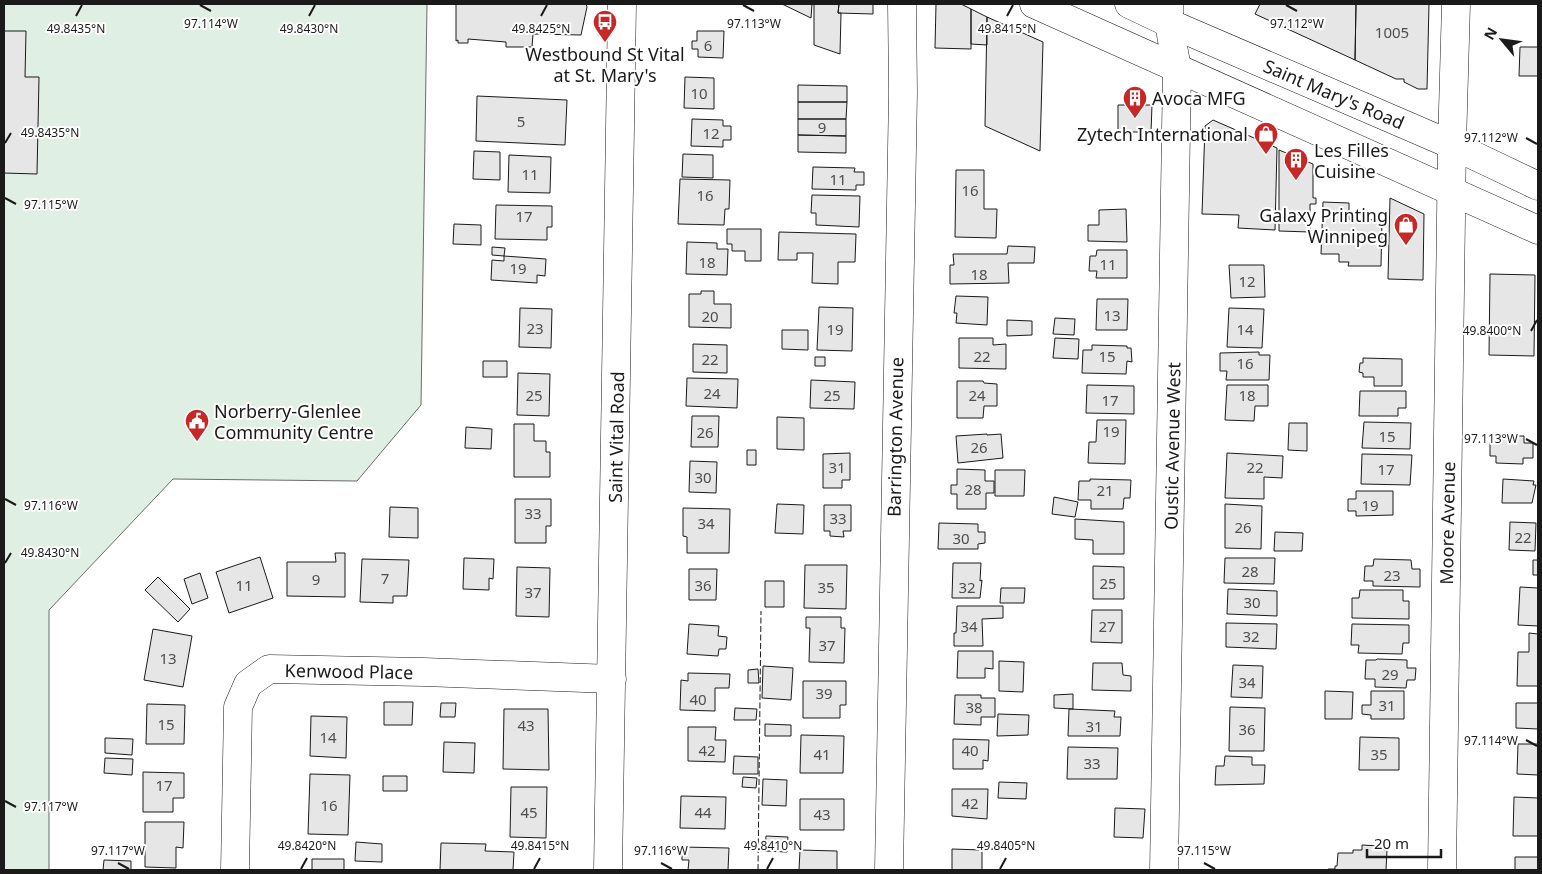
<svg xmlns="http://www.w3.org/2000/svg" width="1542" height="874" font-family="'Noto Sans',sans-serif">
  <rect width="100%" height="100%" fill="#fff"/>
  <path fill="#e0efe3" stroke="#6a6a6a" d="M4 4H427L421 405 357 481 173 479 49 610V870H4Z"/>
  <path fill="#e6e6e6" stroke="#1a1a1a" d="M456 4H586L587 7 581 35 533 34 532 47H506V42L468 39V43H458V40L456 41Z
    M782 4H812L811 18Z
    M814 4H839L838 13H841L840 54 814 45Z
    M839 4H873V14L838 13Z
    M936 4H961L971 9V49L935 48Z
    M1260 4H1356L1355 60 1255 14Z
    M1356 4H1429L1427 89H1418L1404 82V79H1396L1355 60Z
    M971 9 987 17V45L971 44Z
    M987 17 1043 42 1040 151 985 126Z
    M4 31H26L25 77H39L37 174 4 173Z
    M697 31H724L723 58 698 57V49H692V41H697Z
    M1520 47H1538V76H1519Z
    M685 77 714 78V109L684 108Z
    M798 85 847 86V102H798Z
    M477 96 567 100 565 145 476 141Z
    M1129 100H1141V105H1152L1151 132H1118V105H1129Z
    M798 102H847L846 119H798Z
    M692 119 723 120V126H731V140H723V147L691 146Z
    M798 119H846V136L798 135Z
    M1213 120 1277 148 1275 230 1238 228 1239 215 1202 214 1205 126Z
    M798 135 846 136V153L798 152Z
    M1279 150 1313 164V198H1316V204H1310V232L1279 231Z
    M474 151 500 152V180L473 179Z
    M683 154 713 155V178L682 177Z
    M509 155 551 157 550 193 508 192Z
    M813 167 855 168 854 172H864V185H856V190L812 189Z
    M956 170H984V209H997L996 238 955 237Z
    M680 179 730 180 729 209H725L724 225 678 224Z
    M812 195 860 196 859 227 816 225V213H811Z
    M1390 198 1424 214 1423 280 1388 279Z
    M1323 202 1349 203V219L1382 220 1381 266H1348L1349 262H1339V254H1321Z
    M496 205 552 206V227H547V240L495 239Z
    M1126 209 1127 242 1088 241V225H1099V210Z
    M454 224 481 225V245L453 244Z
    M727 229H761V261H745V251H732V244H727Z
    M779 232 856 234 855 262H838V284L812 283 813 253H797V260H778Z
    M687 242 717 243V249H728L727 275 686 274Z
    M1008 246 1035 247 1034 263H1008L1009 283 950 284V265H954L953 254H1007Z
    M492 247 505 248 504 256 492 255Z
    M1097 250H1127V278H1096L1097 271H1089L1090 256H1096Z
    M504 256 546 259 545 276 537 275V283L491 280 492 260 504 261Z
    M1229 265H1264L1265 297 1231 298Z
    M1490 274 1535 275 1534 356 1489 355Z
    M701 291H714V304H731V328L689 327V294H701Z
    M956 296 988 297 987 325 956 323 957 313H954Z
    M1097 299H1128L1127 330H1096Z
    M819 307 853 308 852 351 817 350Z
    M520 308 552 309 551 348 519 347Z
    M1229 308 1264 309 1262 348 1227 347Z
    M1055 318 1075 319 1074 335 1053 334Z
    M1007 320 1032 321V335L1007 336Z
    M782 330H808V350L782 349Z
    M959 338H993V345L1006 344V369L959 368Z
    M1055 338 1079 339 1078 359 1053 358Z
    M693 344 727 345V373L693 372Z
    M1092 345 1127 346V348H1131L1132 362 1127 361 1126 374 1082 373 1083 350H1092Z
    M1259 352V355H1270L1269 380H1226L1227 371H1220V353Z
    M815 357H825V366H815Z
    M1363 358 1402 359V386H1374V377H1363V373L1359 372 1360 363H1363Z
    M483 361H507V377H483Z
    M518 373 550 374 549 416 517 415Z
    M687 378 738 379 737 408 686 406Z
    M811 380 855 382 854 409 810 408Z
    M957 381H983L984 383 997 384V406H984L983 418H957Z
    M1087 385 1134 386V414L1086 413Z
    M1227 385H1268V406H1255L1254 421 1225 420Z
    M1360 391H1406V408H1398V416H1359Z
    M692 416H719L718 447H691Z
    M777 417 804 418V450L777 449Z
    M1097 420H1126L1125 464 1088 463 1089 442H1096Z
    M1364 422 1411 423 1410 449 1362 448Z
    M1289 423H1307V451L1288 450Z
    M514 424H534V441H546V452H550V477H514Z
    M466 427 492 429 491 449 465 448Z
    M987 434V435L1001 434 1003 458 958 463 956 436Z
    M1497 436H1524V443H1533V458H1523V464L1496 463V456H1490V442H1496Z
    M747 450H756V465H747Z
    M850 453V480H842V488H823V454Z
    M1227 453 1283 456 1282 478 1264 477V499L1225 498Z
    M1362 454 1412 455 1410 485 1361 484Z
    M690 461 717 462 716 493 689 492Z
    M957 469 985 470V481H994V493H986V509H957V494H951V485H957Z
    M995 470H1025L1024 496H995Z
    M1090 479 1131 480 1130 498H1124L1123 509H1091V500H1078L1079 481H1090Z
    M1503 479 1534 481 1533 485H1536L1532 503H1502Z
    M1356 491H1393V515L1356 516V511H1348V499H1356Z
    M1054 497 1078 502 1075 517 1052 514Z
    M515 499H551V526H546V543H515Z
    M777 504 804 505 803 534 775 533Z
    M1225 504 1262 506 1261 549 1225 548Z
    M824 505H851V531H843L844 537 830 536V531H824Z
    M390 507 418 508V538L389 537Z
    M683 508 730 509 729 553H687V537L683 536Z
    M1075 519 1124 522V554H1093V540L1075 539Z
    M1510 522 1536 523 1535 551 1509 550Z
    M939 523 978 524V532H985V543L978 544V549H938Z
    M1275 532 1303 533 1302 551H1274Z
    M335 553H345V597L287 596V562H336Z
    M260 557 273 598 229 613 216 572Z
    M464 558 494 559 493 579 489 578V590L463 589Z
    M1225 558H1275L1274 584 1224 583Z
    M362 559 409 560 407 596H393V603L360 602Z
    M1374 559 1411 560 1412 569H1420V587L1373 586V581H1364L1365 566H1373Z
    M1533 560H1538V575H1533Z
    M953 563H981L980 581 982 580 980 598H952Z
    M805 565H847L846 609 804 608Z
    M1093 566 1124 567V599H1093Z
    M517 567 550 568 549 617 516 616Z
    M689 569H717L716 600H689Z
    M200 573 208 598 192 604 184 579Z
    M158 577 190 609 178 622 145 590Z
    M765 581H784V607H765Z
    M1520 587 1538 588V626L1518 625Z
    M1001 588H1025L1024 603H1000Z
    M1228 589 1277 591V616L1227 614Z
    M1360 590H1403V601H1409V619L1352 618V598H1359Z
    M957 606H1003V618L982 619 983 646H954V633H956Z
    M1092 610H1122V643L1091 642Z
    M806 617H841V628H845L844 663 809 662 810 628H806Z
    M1226 623 1277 624 1276 649 1226 647Z
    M689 624 719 626 718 636 727 637 726 649H719L718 656 687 654Z
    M1352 624 1409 625V643H1403L1402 654 1358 653 1359 645H1351Z
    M153 629 192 636 183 687 144 680Z
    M1529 633 1538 634V686H1517L1518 652H1529Z
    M958 651H993V669L985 668V678H957Z
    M1377 659 1407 660V668H1416L1415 680H1407L1406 688 1375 687V679H1365L1366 660H1376Z
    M999 661 1024 662 1023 692 999 691Z
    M1093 663H1122L1123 675 1131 676V691L1092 690Z
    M1233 665 1263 666 1262 698 1231 697Z
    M763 666 793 668 791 700 762 698Z
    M758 669 759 683H748V670Z
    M688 673 730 674 729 688H715V711L680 710 681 680 688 681Z
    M803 681H846V705H840V718H803Z
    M1325 691 1353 692 1352 719H1325Z
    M1371 691H1404V719H1371V715L1362 714V705H1371Z
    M1073 694V709L1054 708V695Z
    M955 695H981V698H995V717H981V725L954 724Z
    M384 702H413L412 725H384Z
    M441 703H456L455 717H440Z
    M1516 703H1538V729L1516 728Z
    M147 704 185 705 184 744H146Z
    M1230 707 1265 708 1264 751H1229Z
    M735 708 757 709 756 720H734Z
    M504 709H548L549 770 503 769Z
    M1069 709 1115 711 1114 717H1121L1120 736H1068Z
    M998 714 1029 715 1028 735 997 736Z
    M311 716 347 717 346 758 310 756Z
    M765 724 791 725V736H765Z
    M688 727H716L715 740H726L725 762 688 761Z
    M801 735 844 736 843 773H800Z
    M1360 737 1399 738V770H1359Z
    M105 738 133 739 132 755 105 753Z
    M953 739 989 740 988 761 983 760V769H953Z
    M444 742 475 743 474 773 443 772Z
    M1518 744H1538V775L1517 774Z
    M1068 747 1118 748 1117 779H1067Z
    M734 756 758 757V774H733Z
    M1225 756 1252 757V765H1265L1264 784 1215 785 1216 766H1224Z
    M105 758 133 759 132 775 104 773Z
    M143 772 184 773V798H173V812H143Z
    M310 774 350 775 348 835 308 834Z
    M383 776H407V791H383Z
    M743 777 757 778 756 788 742 787Z
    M763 779 787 780 786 806 762 805Z
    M999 782 1027 783 1026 799 998 798Z
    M511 787H547L546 838 510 837Z
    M952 789H988L987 819 952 816Z
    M681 796 726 797 725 829 680 828Z
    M1514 797 1538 798V836H1513Z
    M800 799H844V830H800Z
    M1115 808 1145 809 1143 838 1114 837Z
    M145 822H184L183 848 176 847V868L145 867Z
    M766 836 788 837 787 852 765 851Z
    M356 842 382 844V862L355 861Z
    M441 843 486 844 485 851 514 852 513 870H440Z
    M1362 845 1379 846V850H1387L1386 870H1328V869H1335V866H1337L1338 853H1353V850H1362Z
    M682 847 729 848 728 870H688L689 860H682Z
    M952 849 982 850V870H952Z
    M800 850 837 851V870H799Z
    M1515 857H1538V870H1515Z
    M312 859H344V870H312Z
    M104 860 131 861V870H103Z"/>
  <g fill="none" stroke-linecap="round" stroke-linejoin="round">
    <defs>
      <path id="minor" d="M235 870 238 707 248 684 269 669 424 672 612 679
        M608 870 622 4
        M889 870 903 93 902 4
        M1164 870 1177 69 1169 23V4
        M1442 870 1452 145 1456 4"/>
      <path id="major" d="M1034 4 1538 230
        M1129 4 1169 23 1452 145 1538 186"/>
    </defs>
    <use href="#minor" stroke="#1a1a1a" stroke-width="29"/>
    <use href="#major" stroke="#1a1a1a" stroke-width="29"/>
    <use href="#minor" stroke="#fff" stroke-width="28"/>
    <use href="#major" stroke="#fff" stroke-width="28"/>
    <path stroke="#1a1a1a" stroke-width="1" stroke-dasharray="6 2.5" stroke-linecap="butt" d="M758 870 761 611"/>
  </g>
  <path fill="none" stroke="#1a1a1a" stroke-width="2" d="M200 5 211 11M743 5 754 11M1286 5 1297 11M76 16 82 5M309 16 315 5M541 16 547 5M1007 16 1013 5M1526 138 1537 144M5 143 11 133M5 198 16 204M1531 331 1537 320M1526 439 1537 445M5 499 16 505M5 563 11 553M1526 740 1537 746M5 801 16 807M118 863 129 869M661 863 672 869M1204 863 1215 869M301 869 307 858M534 869 540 858M767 869 773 858M1000 869 1006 858"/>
  <defs>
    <symbol id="bus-pin" viewBox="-11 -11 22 30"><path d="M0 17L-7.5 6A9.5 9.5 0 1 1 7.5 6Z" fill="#c62828" stroke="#fff"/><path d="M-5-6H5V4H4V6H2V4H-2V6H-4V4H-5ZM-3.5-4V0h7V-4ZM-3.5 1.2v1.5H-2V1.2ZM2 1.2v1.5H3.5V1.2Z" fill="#fff"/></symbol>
    <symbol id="building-pin" viewBox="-11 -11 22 30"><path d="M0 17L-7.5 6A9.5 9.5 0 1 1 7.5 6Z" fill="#c62828" stroke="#fff"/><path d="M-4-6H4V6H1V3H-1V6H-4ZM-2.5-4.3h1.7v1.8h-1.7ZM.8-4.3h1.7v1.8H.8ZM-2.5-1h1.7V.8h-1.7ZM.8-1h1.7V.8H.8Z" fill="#fff"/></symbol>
    <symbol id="shop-pin" viewBox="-11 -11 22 30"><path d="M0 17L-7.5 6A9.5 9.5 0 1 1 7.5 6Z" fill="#c62828" stroke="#fff"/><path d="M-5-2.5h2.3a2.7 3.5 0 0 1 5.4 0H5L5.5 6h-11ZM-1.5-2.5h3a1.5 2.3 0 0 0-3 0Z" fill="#fff"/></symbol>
    <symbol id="civic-pin" viewBox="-11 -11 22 30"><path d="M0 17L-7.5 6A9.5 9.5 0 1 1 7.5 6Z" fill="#c62828" stroke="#fff"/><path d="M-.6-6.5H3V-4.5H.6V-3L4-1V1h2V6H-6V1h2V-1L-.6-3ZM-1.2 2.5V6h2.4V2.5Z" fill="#fff"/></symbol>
  </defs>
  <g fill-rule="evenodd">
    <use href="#bus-pin" x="591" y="8" width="28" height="38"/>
    <use href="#building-pin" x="1121" y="84" width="28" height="38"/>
    <use href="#shop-pin" x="1252" y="120" width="28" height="38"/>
    <use href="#building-pin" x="1282" y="146" width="28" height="38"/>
    <use href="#shop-pin" x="1392" y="211" width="28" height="38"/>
    <use href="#civic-pin" x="183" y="407" width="28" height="38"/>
  </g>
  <g text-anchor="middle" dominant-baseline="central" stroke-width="4" stroke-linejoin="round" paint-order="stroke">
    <g font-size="15" fill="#4d4d4d">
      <text x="1392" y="32">1005</text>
      <text x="708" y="45">6</text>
      <text x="699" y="93">10</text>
      <text x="521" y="121">5</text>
      <text x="822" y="127">9</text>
      <text x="711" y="133">12</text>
      <text x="530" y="174">11</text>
      <text x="838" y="179">11</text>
      <text x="970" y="190">16</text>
      <text x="705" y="195">16</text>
      <text x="524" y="216">17</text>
      <text x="707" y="262">18</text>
      <text x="1108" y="264">11</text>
      <text x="518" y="268">19</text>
      <text x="979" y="274">18</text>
      <text x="1247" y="281">12</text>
      <text x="1112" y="315">13</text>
      <text x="710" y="316">20</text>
      <text x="535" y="328">23</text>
      <text x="835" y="329">19</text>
      <text x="1245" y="329">14</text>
      <text x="982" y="356">22</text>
      <text x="1107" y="356">15</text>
      <text x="710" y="359">22</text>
      <text x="1245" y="363">16</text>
      <text x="712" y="393">24</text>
      <text x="534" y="395">25</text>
      <text x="832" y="395">25</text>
      <text x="977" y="395">24</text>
      <text x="1247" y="395">18</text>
      <text x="1110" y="400">17</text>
      <text x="1111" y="431">19</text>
      <text x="705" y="432">26</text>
      <text x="1387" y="436">15</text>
      <text x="979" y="447">26</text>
      <text x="837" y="467">31</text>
      <text x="1255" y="467">22</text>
      <text x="1386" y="469">17</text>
      <text x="703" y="477">30</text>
      <text x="973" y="489">28</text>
      <text x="1105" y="490">21</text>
      <text x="1370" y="505">19</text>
      <text x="533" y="513">33</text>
      <text x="838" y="518">33</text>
      <text x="706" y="523">34</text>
      <text x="1243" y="527">26</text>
      <text x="1523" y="537">22</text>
      <text x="961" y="538">30</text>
      <text x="1250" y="571">28</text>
      <text x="1392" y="575">23</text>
      <text x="385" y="578">7</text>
      <text x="316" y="579">9</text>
      <text x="1108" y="583">25</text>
      <text x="244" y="585">11</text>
      <text x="703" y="585">36</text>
      <text x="826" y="587">35</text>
      <text x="967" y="587">32</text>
      <text x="533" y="592">37</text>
      <text x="1252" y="602">30</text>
      <text x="969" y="626">34</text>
      <text x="1107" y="626">27</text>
      <text x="1251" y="636">32</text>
      <text x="827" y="645">37</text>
      <text x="168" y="658">13</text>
      <text x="1390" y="674">29</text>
      <text x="1247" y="682">34</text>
      <text x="824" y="693">39</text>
      <text x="698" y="699">40</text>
      <text x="1387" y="705">31</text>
      <text x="974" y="707">38</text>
      <text x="166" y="724">15</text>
      <text x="526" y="725">43</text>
      <text x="1094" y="726">31</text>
      <text x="1247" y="729">36</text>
      <text x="328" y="737">14</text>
      <text x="707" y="750">42</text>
      <text x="970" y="750">40</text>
      <text x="822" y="754">41</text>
      <text x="1379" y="754">35</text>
      <text x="1092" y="763">33</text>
      <text x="164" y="785">17</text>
      <text x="970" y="803">42</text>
      <text x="329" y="805">16</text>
      <text x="529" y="812">45</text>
      <text x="703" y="812">44</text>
      <text x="822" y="814">43</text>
    </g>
    <g font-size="18" fill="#1a1a1a" stroke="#fff" text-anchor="start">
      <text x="605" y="54" text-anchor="middle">Westbound St Vital<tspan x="605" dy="21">at St. Mary's</tspan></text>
      <text x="1152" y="98">Avoca MFG</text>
      <text x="1248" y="134" text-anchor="end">Zytech International</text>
      <text x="1314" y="150">Les Filles<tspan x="1314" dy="21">Cuisine</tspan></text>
      <text x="1388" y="215" text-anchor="end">Galaxy Printing<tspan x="1388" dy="21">Winnipeg</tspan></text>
      <text x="214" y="411">Norberry-Glenlee<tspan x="214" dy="21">Community Centre</tspan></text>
    </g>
    <g font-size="18" fill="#1a1a1a" stroke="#fff">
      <text transform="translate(1334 94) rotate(23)">Saint Mary's Road</text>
      <text transform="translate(616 437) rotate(-89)">Saint Vital Road</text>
      <text transform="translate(895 437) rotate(-89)">Barrington Avenue</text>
      <text transform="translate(1172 446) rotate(-89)">Oustic Avenue West</text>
      <text transform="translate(1447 523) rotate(-89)">Moore Avenue</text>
      <text transform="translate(349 671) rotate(1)">Kenwood Place</text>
    </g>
  </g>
  <g font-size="12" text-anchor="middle" fill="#1a1a1a" stroke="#fff" stroke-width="4" stroke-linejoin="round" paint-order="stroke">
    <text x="1297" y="28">97.112°W</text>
    <text x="211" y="28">97.114°W</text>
    <text x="754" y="28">97.113°W</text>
    <text x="76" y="33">49.8435°N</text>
    <text x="309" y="33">49.8430°N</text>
    <text x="541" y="33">49.8425°N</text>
    <text x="1007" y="33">49.8415°N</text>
    <text x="50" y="137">49.8435°N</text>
    <text x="1491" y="142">97.112°W</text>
    <text x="51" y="209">97.115°W</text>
    <text x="1492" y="335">49.8400°N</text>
    <text x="1491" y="443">97.113°W</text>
    <text x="51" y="510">97.116°W</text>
    <text x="50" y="557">49.8430°N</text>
    <text x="1491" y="745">97.114°W</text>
    <text x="51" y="811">97.117°W</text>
    <text x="307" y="850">49.8420°N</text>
    <text x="540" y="850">49.8415°N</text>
    <text x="773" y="850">49.8410°N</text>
    <text x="1006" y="850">49.8405°N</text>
    <text x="118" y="855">97.117°W</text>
    <text x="661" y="855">97.116°W</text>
    <text x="1204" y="855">97.115°W</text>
  </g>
  <rect width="1542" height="874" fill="none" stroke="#1a1a1a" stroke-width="10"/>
  <g transform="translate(1502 40) rotate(299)" stroke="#ffffff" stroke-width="4" paint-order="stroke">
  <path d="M0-4L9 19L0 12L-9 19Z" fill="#1a1a1a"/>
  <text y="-8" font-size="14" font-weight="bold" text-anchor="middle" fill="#1a1a1a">N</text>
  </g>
  <path d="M1367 849v8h74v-8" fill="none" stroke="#1a1a1a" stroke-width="2.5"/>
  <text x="1374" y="849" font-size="15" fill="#1a1a1a" stroke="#ffffff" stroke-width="4" paint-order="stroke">20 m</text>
</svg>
